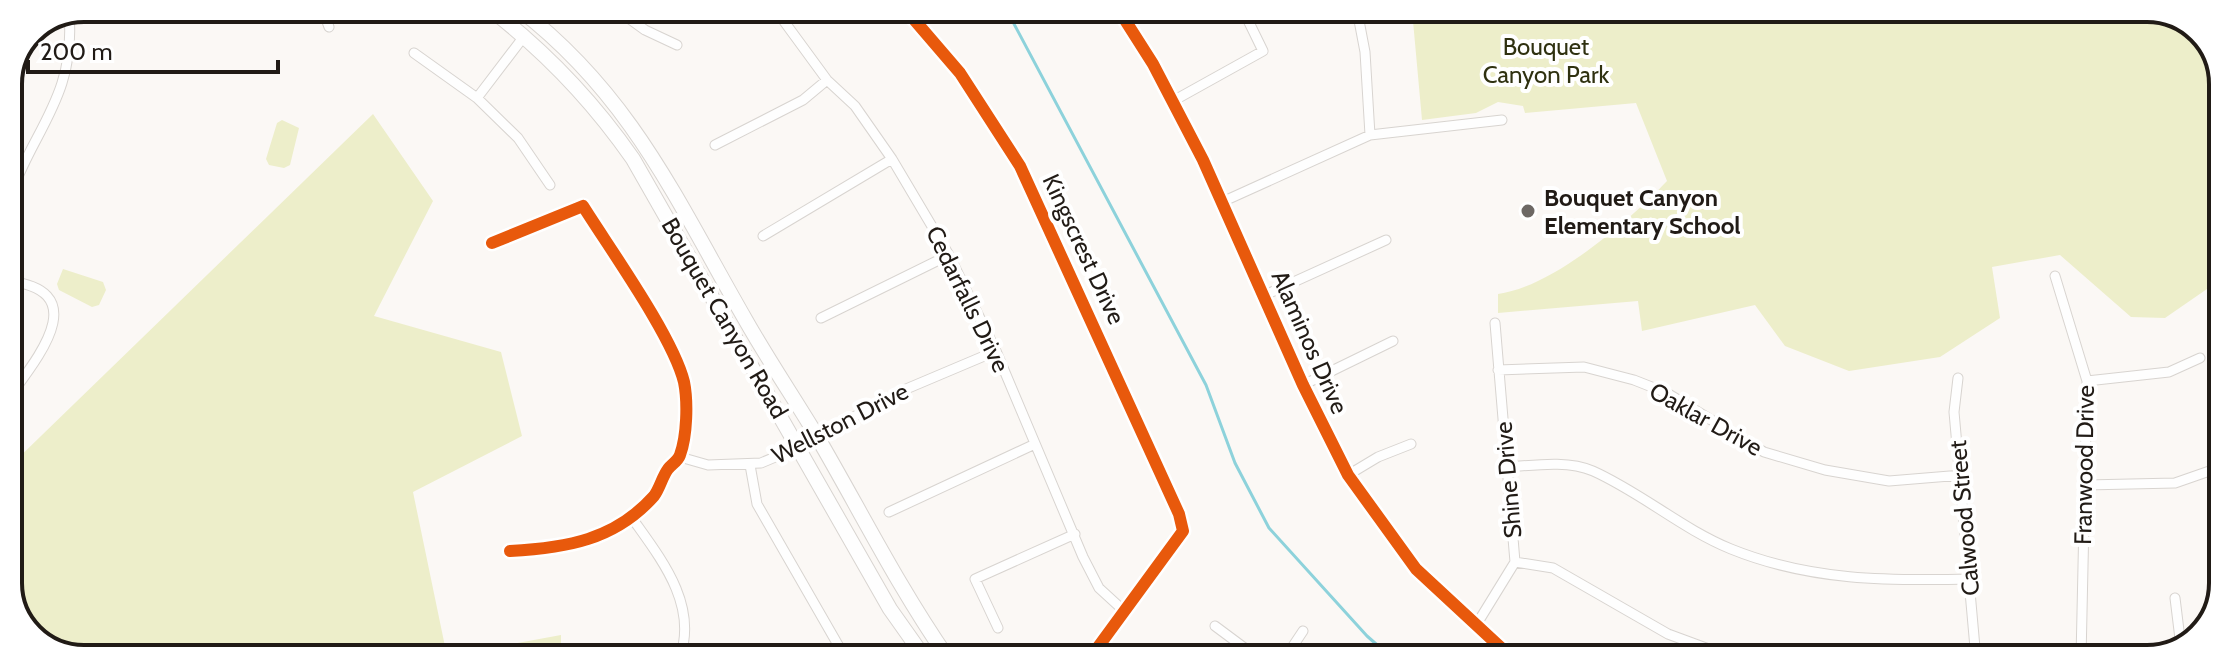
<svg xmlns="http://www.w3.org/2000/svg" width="2231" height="667" font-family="Cabin,sans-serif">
  <rect width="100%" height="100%" fill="#fbf8f5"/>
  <path fill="#edeeca" d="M1412 10 2167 11 2207 37 2223 79 2222 291 2207 289 2165 318 2131 317 2060 255 1992 267 2000 318 1940 357 1849 371 1785 346 1755 305 1642 331 1638 301 1498 313V294C1553 287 1630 220 1667 181L1636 103 1525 113 1523 106 1498 102 1476 113 1422 120Z
    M373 114 433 201 374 316 501 352 522 436 413 492 447 656 561 635V657L64 656 24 630 8 588V468Z
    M282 120 299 128 290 165 284 168 269 165 266 159 277 123Z
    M63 269 103 282 106 290 99 305 92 307 59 290 57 284Z"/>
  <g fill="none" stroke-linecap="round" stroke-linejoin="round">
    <path stroke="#8dd2db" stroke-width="3" d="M1003 9 1013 22 1206 385 1235 463 1269 528 1367 636 1392 658"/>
    <defs>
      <path id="street" d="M322 8 329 27
        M616 9 645 30 677 45
        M775 9 827 80 855 106 892 159 949 255 996 351 1083 557 1099 588 1123 610
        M905 9 960 73 1020 166 1179 514 1183 531 1090 658
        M1118 9 1153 64 1203 160 1303 385 1348 475 1416 569 1512 658
        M1357 10 1365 52 1370 135
        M537 22 548 9
        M414 53 477 98 518 138 550 185
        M477 98 525 35
        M1173 101 1263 51 1243 10
        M715 145 803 100 827 80
        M8 202C32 130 76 98 69 14
        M1222 202 1370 135 1502 120
        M763 236 892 159
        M492 243 583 206C610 249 673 337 684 382 688 402 687 436 680 455 678 461 672 464 668 469 662 477 660 488 654 496 615 540 566 548 510 551
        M2055 276 2087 381 2081 659
        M8 281C96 291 35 361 8 399
        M1265 295 1386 240
        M821 318 949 255
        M1498 370 1584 367 1634 380 1667 393 1764 452 1825 470 1889 481 1962 475
        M1958 378 1954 412 1976 659
        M2087 381 2169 372 2200 358
        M1303 385 1393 341
        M680 457 708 465 761 463 799 447 899 392 996 351
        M750 465 757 504 845 657
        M1509 467C1535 465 1568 460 1593 471 1642 493 1682 529 1731 549 1810 581 1888 581 1971 579
        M1348 475 1378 457 1411 444
        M2086 485 2175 483 2221 467
        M889 512 1035 444
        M632 518C661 559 698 604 680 657
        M1515 562 1553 568 1668 634 1733 658
        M2175 598 2181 647
        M1215 626 1258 658
        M1475 627 1515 562 1495 323
        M998 628 975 579 1075 534
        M1285 658 1303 631"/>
      <path id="primary" d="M490 9C546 52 592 100 633 159L890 609 924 657
        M519 9C631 95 677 201 745 319 767 358 792 395 815 433 859 508 897 585 947 657"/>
    </defs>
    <use href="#street" stroke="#d8d4d0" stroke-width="11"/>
    <use href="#primary" stroke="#d8d4d0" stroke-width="16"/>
    <use href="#street" stroke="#fefefe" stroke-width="9"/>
    <use href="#primary" stroke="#fefefe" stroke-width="14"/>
    <defs>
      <path id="cycleway" d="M905 9 960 73 1020 166 1179 514 1183 531 1090 658
        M1118 9 1153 64 1203 160 1303 385 1348 475 1416 569 1512 658
        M492 243 583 206C610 249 673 337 684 382 688 402 687 436 680 455 678 461 672 464 668 469 662 477 660 488 654 496 615 540 566 548 510 551"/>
    </defs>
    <use href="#cycleway" stroke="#fff" stroke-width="17"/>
    <use href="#cycleway" stroke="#e8590c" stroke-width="12"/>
  </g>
  <circle fill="#6d6864" stroke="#fff" stroke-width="3" cx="1528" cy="211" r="8"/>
  <g text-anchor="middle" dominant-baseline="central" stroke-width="8" stroke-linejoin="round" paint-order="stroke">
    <g font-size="24" fill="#2f3110" stroke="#fff">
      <text x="1546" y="46">Bouquet<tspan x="1546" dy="28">Canyon Park</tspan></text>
    </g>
    <g font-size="24" font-weight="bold" fill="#211b16" stroke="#fff" text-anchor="start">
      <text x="1544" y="197">Bouquet Canyon<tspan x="1544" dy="28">Elementary School</tspan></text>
    </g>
    <g font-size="24" fill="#211b16" stroke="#fff">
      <text transform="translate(1084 249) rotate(65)">Kingscrest Drive</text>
      <text transform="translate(968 299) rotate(64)">Cedarfalls Drive</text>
      <text transform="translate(725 318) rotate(60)">Bouquet Canyon Road</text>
      <text transform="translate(1310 342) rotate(66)">Alaminos Drive</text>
      <text transform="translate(1706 419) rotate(29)">Oaklar Drive</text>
      <text transform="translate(840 423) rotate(-27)">Wellston Drive</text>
      <text transform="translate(2084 465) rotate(-89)">Franwood Drive</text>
      <text transform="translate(1508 480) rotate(-95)">Shine Drive</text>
      <text transform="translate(1964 518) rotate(-95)">Calwood Street</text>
    </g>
  </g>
  <path d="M0 0H2231V667H0ZM84 22H2147A62 62 0 0 1 2209 84V583A62 62 0 0 1 2147 645H84A62 62 0 0 1 22 583V84A62 62 0 0 1 84 22Z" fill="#fff" fill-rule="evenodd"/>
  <path fill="none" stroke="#211b16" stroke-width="4" d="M84 22H2147A62 62 0 0 1 2209 84V583A62 62 0 0 1 2147 645H84A62 62 0 0 1 22 583V84A62 62 0 0 1 84 22Z"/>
  <path d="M28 60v12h250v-12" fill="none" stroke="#211b16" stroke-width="4"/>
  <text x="40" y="60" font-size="24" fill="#211b16" stroke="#ffffff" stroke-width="6" paint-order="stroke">200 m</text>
</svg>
